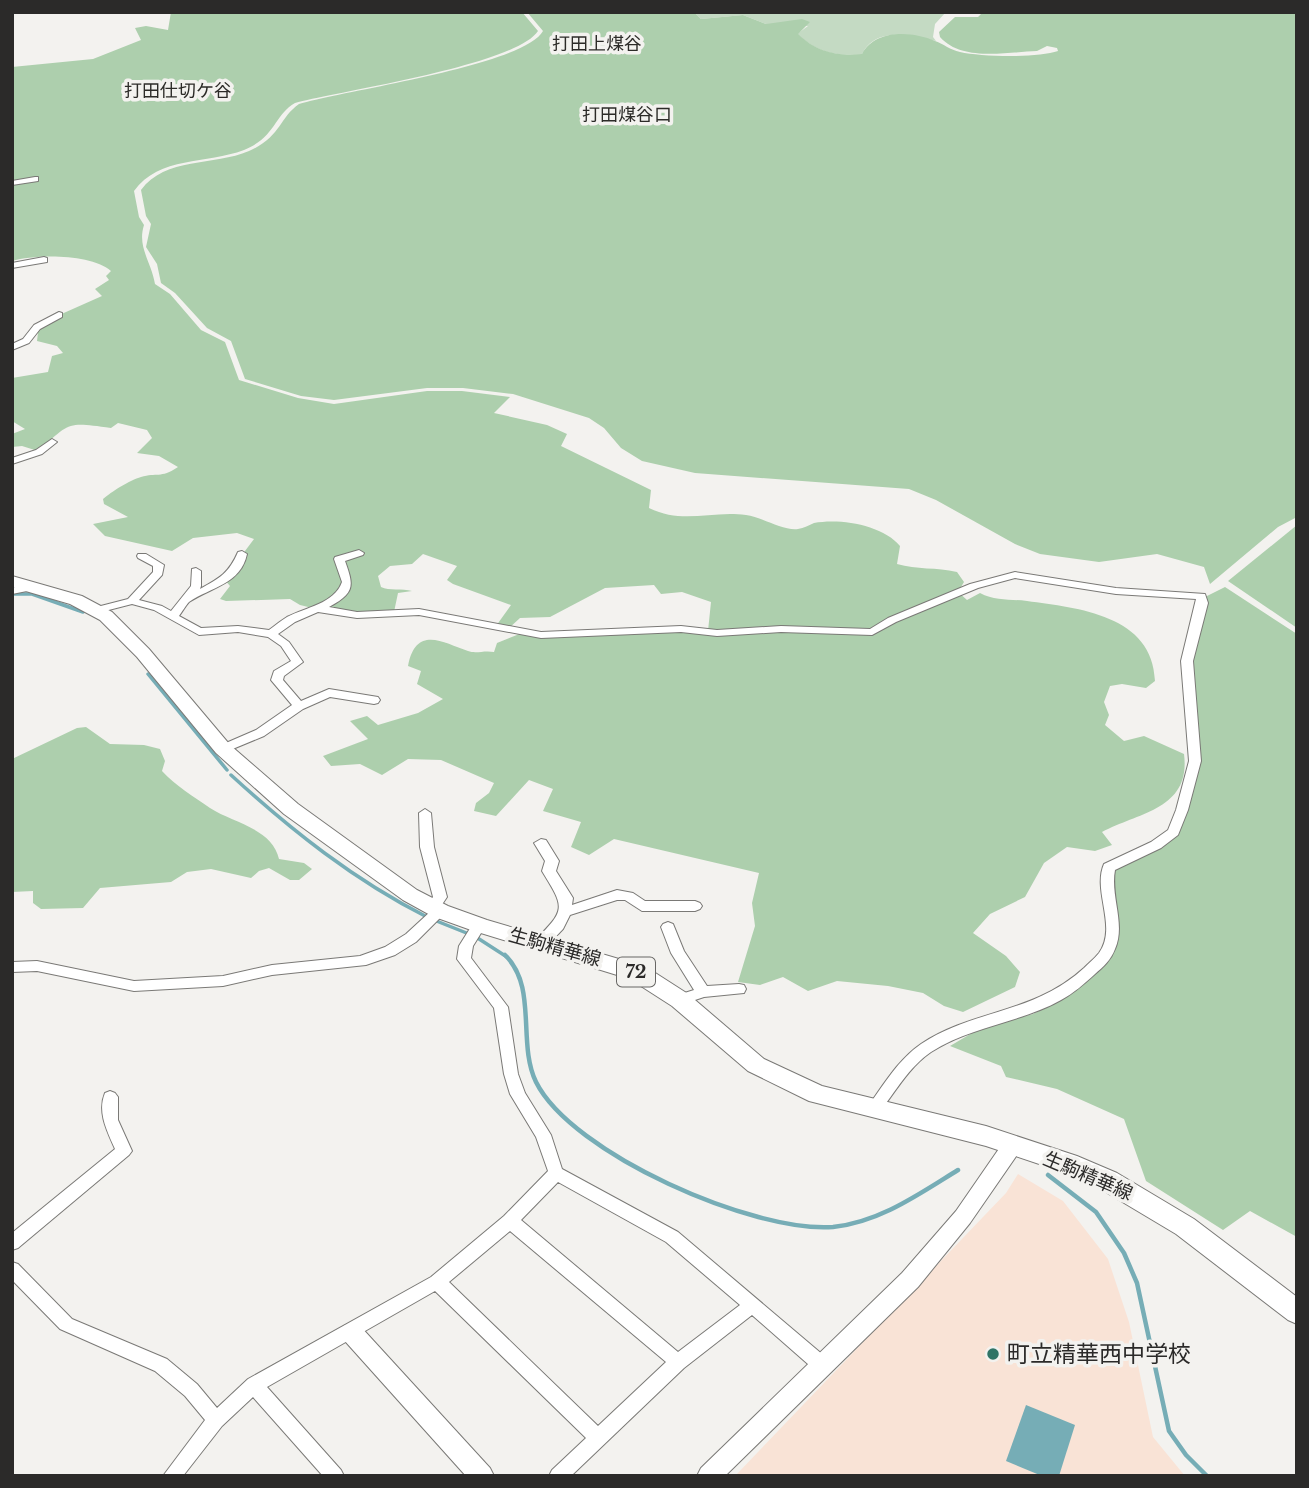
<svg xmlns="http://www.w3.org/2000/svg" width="1309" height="1488" font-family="'Libre Baskerville','Noto Sans JP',serif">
  <rect width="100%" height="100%" fill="#f3f2ef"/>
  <path fill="#f9e3d6" d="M1018 1174 1063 1201 1108 1259 1129 1322 1153 1437 1185 1476H735L1006 1193Z"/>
  <path fill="#c4dac3" d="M694 12H946L935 24 933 37 936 41C911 35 876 26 862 54 833 56 819 53 797 34L808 26 766 24 743 15 701 19Z"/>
  <path fill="#adcfad" d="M171 12H522L538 31C516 65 341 91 295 103 274 115 276 137 244 150 207 164 159 156 134 191L139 217 144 225C137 247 151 261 155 284L170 294 201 330 225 342 239 380 298 398 334 404 427 391H462L510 397 494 413 547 425 567 434 561 446 651 490 649 508C684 525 711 510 746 515 762 517 783 531 798 529 804 528 809 525 814 523 840 518 883 525 900 546L897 564C917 570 936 567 957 572L964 582 958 592 967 600 980 593C995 601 1011 599 1027 601 1078 608 1153 615 1155 681L1146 688 1122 684 1110 686 1104 702 1109 715 1105 725 1124 741 1144 736 1184 754C1191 809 1140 812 1102 832L1112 845 1095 851 1067 847 1044 863 1025 897 990 914 973 933 1006 956 1020 972 1015 987 963 1012 944 1006 923 993 888 986 837 981 808 991 783 977 760 985 738 982 755 926 752 903 759 873 614 839 589 855 571 847 581 822 543 811 553 789 529 780 496 816 474 811 476 803 489 793 494 783 441 760 408 759 382 775 360 764 331 766 323 756 368 739 350 721 367 716 378 725 418 713 443 699 417 684 421 671 408 666C416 624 444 643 468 651 476 654 484 650 494 652L497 643 527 631H708L711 602 682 592 661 594 654 585 605 588 550 617 520 618 507 630 496 626 511 605 453 584 447 580 457 566 423 554 412 564 390 566 378 576 381 587C389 591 402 588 412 591L398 593 394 612 333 613 300 605 290 599 226 601 220 599 230 586 224 579 254 539 237 533 193 538 172 551 105 536 93 524 128 517 104 504 103 499C111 492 130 480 141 477 157 472 160 479 178 467L159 456 137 453 152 438 147 430 118 423 111 428C66 422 71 422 38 451L22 446 12 447V434L25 429 12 421V378L48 372 52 356 63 353 57 346 37 341 39 324 102 296 95 289 109 280 106 276 111 271C91 254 37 254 12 261V67L93 59 141 40 135 28 146 26 168 30Z
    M527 12H694L701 19 743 15 766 24 802 19 810 22 798 34C817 52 835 56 862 54 875 29 912 31 935 41 944 44 950 50 960 52 982 57 1038 58 1058 51L1057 48 1047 46 1037 51C1007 52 962 62 940 37L939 32 955 17H978L983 12H1297V517L1278 527 1210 584 1204 567 1157 554 1099 562 1040 554 1015 544 936 500 909 489 695 473 642 461 621 448 604 428 589 418 513 394 463 388H427L334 400 301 396 245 379 231 341 207 328 175 293 161 283 157 264 146 247 151 224 146 216 141 190C165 157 214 166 249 151 281 137 279 118 299 104 345 90 523 66 543 31Z
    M1297 525V628L1228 581Z
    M1225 587 1297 634V1237L1250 1211 1223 1230 1146 1181 1124 1119 1057 1089 1006 1077 1001 1066 950 1046 984 1026 1033 1014 1073 993 1093 975 1113 953 1116 933 1110 881 1114 869 1160 848 1187 811 1200 762 1192 662 1207 596Z
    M86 727 110 744 144 745 160 749 165 761 162 771C175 785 194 797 210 808 233 823 272 828 279 859L304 863 312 869 299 880H290L269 868 259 871 251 878 211 869 187 872 171 882 100 888 83 908 41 909 33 903V891L12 892V759L77 728Z"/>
  <path fill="#76adb6" d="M1026 1405 1075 1425 1059 1476H1042L1006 1461Z"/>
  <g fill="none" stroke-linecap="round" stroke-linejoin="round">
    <path stroke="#76adb6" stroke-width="3.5" d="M12 594H32L83 612
      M148 674 227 770
      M231 775C291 830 354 880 427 917
      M434 920 469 934
      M476 937 507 957"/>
    <path stroke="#76adb6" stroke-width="4.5" d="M505 955C538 987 517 1043 536 1082 572 1154 754 1233 833 1227 880 1222 919 1194 958 1170
      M1048 1175 1096 1212 1124 1253 1137 1283 1169 1431 1186 1455 1207 1476"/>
    <defs>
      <path id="minor" d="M35 177H38V181L12 185V181Z
        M44 257 47 258V262L12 268V263Z
        M59 312 62 313V317L40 329 29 343 12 350V344L23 339 34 325Z
        M52 439 57 442 42 454 12 464V458L36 450Z
        M359 550 364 553 363 555 345 561C354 586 355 593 329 607L357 612 419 609 541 632 681 626 717 630 781 626 870 629 888 618 970 584 1015 572 1116 588 1205 594 1208 603 1193 661 1201 761 1188 810 1178 835 1161 848 1115 870C1110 896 1126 924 1115 949 1111 960 1103 967 1095 974 1084 984 1074 993 1061 1000 1020 1023 971 1026 931 1052 909 1067 895 1092 879 1113L874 1115 869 1113 866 1109 869 1105C884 1084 899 1059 921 1044 974 1009 1034 1014 1084 968 1089 963 1095 958 1099 953 1118 927 1092 891 1104 864L1151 842 1168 830 1176 810 1189 761 1181 661 1196 599 1116 594 1015 578 978 588 896 622 872 635 781 632 717 636 681 632 541 638 419 615 357 618 318 612 295 622 278 634 289 642 303 662 284 676 283 680 301 701 329 689 378 697 380 700 378 703 374 704 330 697 303 709 264 736 223 753 219 752 217 749 219 746 256 730 292 705 271 680 274 671 291 661 281 646 268 637 238 632 199 635 154 610 132 604 97 613 91 610 93 608 128 599 153 572V566L138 558 137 556 138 554H146L164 565 162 575 139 600 162 606 171 611 191 586 192 569 196 568 201 571V586L200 589C220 578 229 573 238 552L242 551 247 554C241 584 211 587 189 602 186 605 182 612 179 616L201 628 238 626 269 630C275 626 280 621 287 617 306 607 334 604 342 582L334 559 335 557Z
        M28 585 32 586 33 588 32 590 12 594V588Z
        M425 809 431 813 434 847 447 897 441 906 445 908 447 911 416 942 395 955 366 965 272 975 223 986 134 991 37 971 12 972V962L37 961 134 981 223 976 272 965 360 956 385 947 406 934 431 911 426 907 433 897 420 847 419 813Z
        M541 839 546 840 559 861 556 871 573 898 572 905 617 890 633 893 645 901H695L700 903 702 906 700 909 695 911H642L625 900H617L570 915 563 929 545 948H535L533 944 535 940C567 909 564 907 542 871L545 861 534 843Z
        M479 920 484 922 486 925 473 946 471 958 508 1007 518 1074 525 1093 551 1135 562 1169 678 1232 829 1360 832 1366 829 1372 823 1374 817 1372 752 1315 684 1368 571 1476H549L552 1470 586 1438 435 1291 267 1387 341 1470 344 1476H323L253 1397 222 1426 183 1476H163L205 1420 185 1396 155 1371 60 1329 12 1280V1262L18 1264 72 1319 167 1359 197 1384 217 1408 248 1379 431 1277 504 1216 548 1171 536 1137 510 1094 504 1074 494 1008 457 959 459 946 474 922ZM558 1182 666 1242 740 1305 678 1352 521 1220ZM510 1231 666 1362 598 1426 449 1282Z
        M668 922 673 924 684 951 707 986 739 984 744 985 746 989 744 993 704 997 680 1005 675 1004 673 1000 675 996 694 990 671 953 661 927 663 924Z
        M110 1091 115 1093 118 1097V1120L132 1151 129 1155 18 1248 12 1250V1233L115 1149C107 1131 97 1112 105 1093Z"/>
      <path id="tertiary" d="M1012 1138 1019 1140 1022 1146 1019 1152 970 1223 918 1287 725 1476H697L701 1468 902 1273 956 1211 1005 1140Z
        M352 1323 360 1326 490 1468 494 1476H466L344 1340 341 1333 344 1326Z"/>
      <path id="primary" d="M12 576 82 596 112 612 149 649 230 745 298 804 417 890 448 906 487 920 646 967 688 994 764 1059 822 1086 986 1126 1077 1156 1117 1173 1194 1219 1297 1297V1324L1288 1320 1176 1234 1099 1188 1060 1171 986 1146 809 1101 748 1071 672 1006 630 979 471 930 432 916 403 900 284 814 216 753 137 657 100 620 70 604 12 587Z"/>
    </defs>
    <use href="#minor" stroke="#7a7976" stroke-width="2"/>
    <use href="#tertiary" stroke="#7a7976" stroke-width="2"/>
    <use href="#primary" stroke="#7a7976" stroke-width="2"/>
    <use href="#minor" fill="#fff" fill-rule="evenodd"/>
    <use href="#tertiary" fill="#fff" fill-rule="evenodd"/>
    <use href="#primary" fill="#fff" fill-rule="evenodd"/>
  </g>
  <circle fill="#307466" stroke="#f3f2ef" stroke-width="2.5" cx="993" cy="1354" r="7"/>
  <g text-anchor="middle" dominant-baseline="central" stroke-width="7" stroke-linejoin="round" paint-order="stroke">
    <g font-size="18" fill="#2c2b28" stroke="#f3f2ef">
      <text x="597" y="44">打田上煤谷</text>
      <text x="178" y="91">打田仕切ケ谷</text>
      <text x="627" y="115">打田煤谷口</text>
    </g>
    <rect fill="#f3f2ef" stroke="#676664" stroke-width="2" x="617" y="957.5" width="38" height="29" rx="5"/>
    <g font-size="18" font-weight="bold" fill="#2b2a29">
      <text x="636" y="972">72</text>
    </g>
    <g font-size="19" fill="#2b2a29" stroke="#f3f2ef">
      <text transform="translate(555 947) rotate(16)">生駒精華線</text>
      <text transform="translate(1088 1176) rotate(23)">生駒精華線</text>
    </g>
    <g font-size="23" fill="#2b2a29" stroke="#f3f2ef" text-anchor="start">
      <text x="1007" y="1354">町立精華西中学校</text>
    </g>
  </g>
  <rect width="1309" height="1488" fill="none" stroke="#2b2a29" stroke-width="28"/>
</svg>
